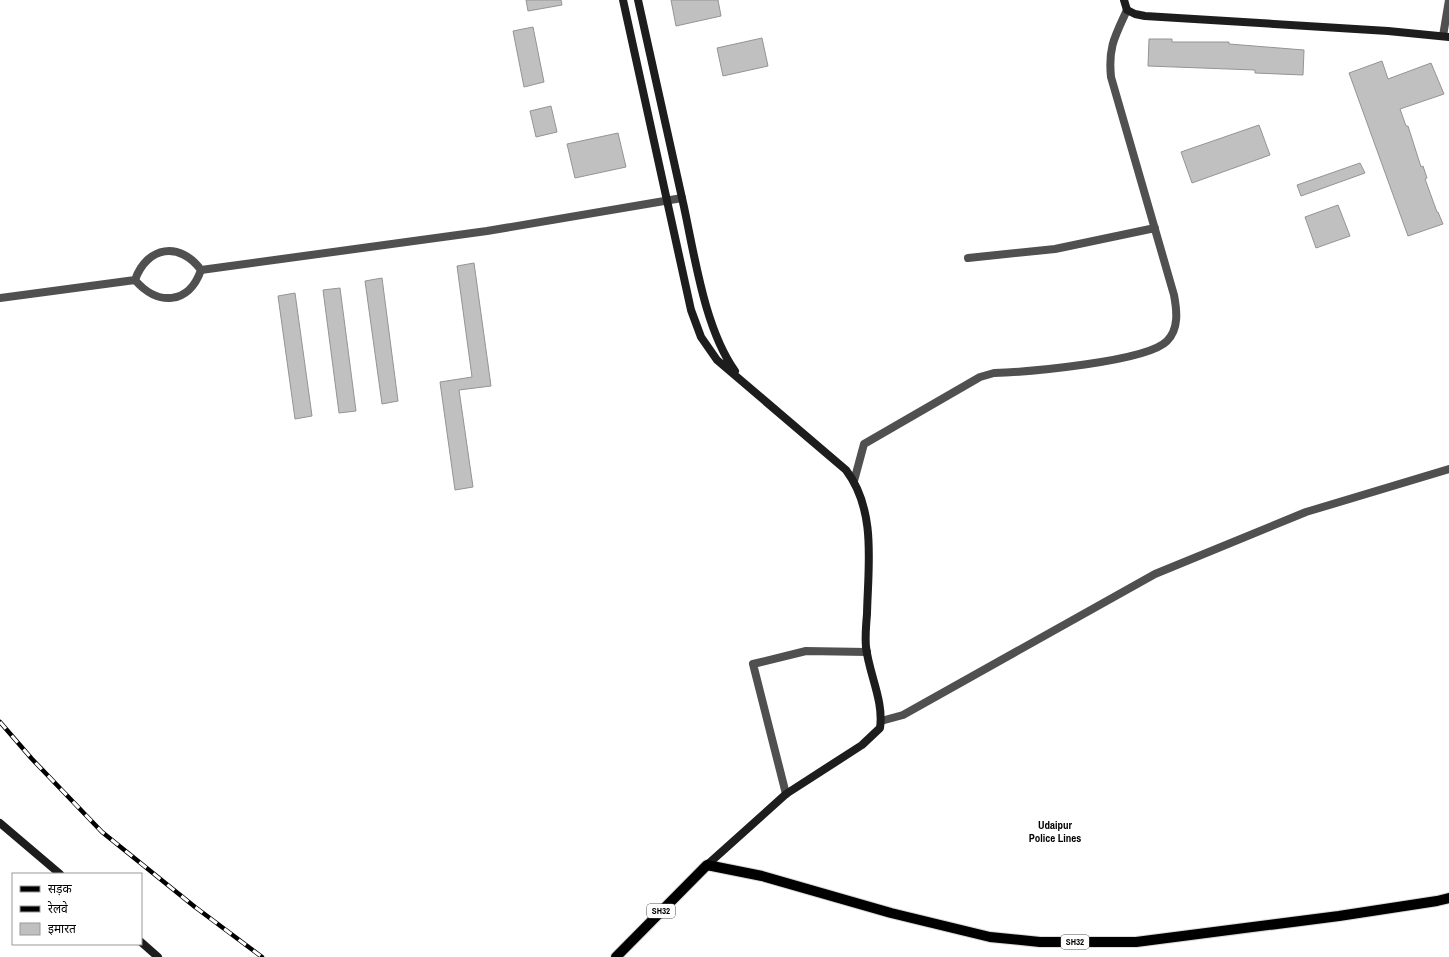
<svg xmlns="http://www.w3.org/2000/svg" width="1449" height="957" font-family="'Archivo Narrow','Noto Sans Devanagari',sans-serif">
  <rect width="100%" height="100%" fill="#fff"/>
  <path fill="#c0c0c0" stroke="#949494" d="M526 0H561L562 5 528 11Z
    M671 0H718L721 16 676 26Z
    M533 27 544 82 524 87 513 31Z
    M762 38 768 66 723 76 717 48Z
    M1149 39H1172V42H1229V44L1304 50 1303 75 1255 73V70L1148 66Z
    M1382 61 1388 79 1431 63 1444 94 1400 109 1406 126H1408L1421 167 1423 166 1427 178 1425 179 1437 212H1438L1443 224 1408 236 1349 73Z
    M551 106 557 132 536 137 530 111Z
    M1259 125 1270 155 1192 183 1181 152Z
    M618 133 626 167 575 178 567 144Z
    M1360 163 1365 173 1301 196 1297 185Z
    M1338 205 1350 236 1316 248 1305 217Z
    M474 263 491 386 459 390 473 487 455 490 440 382 472 377 457 266Z
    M382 278 398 401 382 404 365 281Z
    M340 288 356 411 339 413 323 290Z
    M295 293 312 416 295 419 278 296Z"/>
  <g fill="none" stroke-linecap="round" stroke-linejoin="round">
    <defs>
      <path id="primary" d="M616 957 707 865 762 876 891 913 990 937 1040 942H1136L1339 916 1437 901 1449 898"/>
    </defs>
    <use href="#primary" stroke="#dbdbdb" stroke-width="12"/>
    <path stroke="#505050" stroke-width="8" d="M1443 36 1449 0
      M968 258 1055 249 1155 228
      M135 280C147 246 180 241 201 270L487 231 682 198
      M0 298 135 280C157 306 189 305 201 270
      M854 481 864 444 980 377 994 373C1025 372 1147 362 1167 341 1179 329 1177 311 1174 295L1111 77C1108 47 1115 36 1127 10
      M881 721 903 715 1155 574 1306 512 1449 469
      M786 794 753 664 806 651 867 652"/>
    <path stroke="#1d1d1d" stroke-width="8" d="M623 0 691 310 701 337 717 360 846 470C877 511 868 566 867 614 866 625 865 637 866 647 869 674 884 701 880 728L862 745 786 794 707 865
      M638 0C653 69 669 138 684 207 695 258 705 329 735 371
      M1124 0 1127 10 1135 14 1145 16 1388 31 1449 37
      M0 823 60 874
      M141 942 158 957"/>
    <use href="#primary" stroke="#000" stroke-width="10"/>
    <defs>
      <path id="rail" d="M0 722 32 759 102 832 195 907 262 957"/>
    </defs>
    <use href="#rail" stroke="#000" stroke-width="4.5"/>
    <use href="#rail" stroke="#fff" stroke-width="3" stroke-dasharray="9" stroke-linecap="butt"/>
  </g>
  <g text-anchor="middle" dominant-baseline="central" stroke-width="4" stroke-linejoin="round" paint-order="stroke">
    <g fill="#fff" stroke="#4c4c4c" stroke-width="1">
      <rect x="647" y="904" width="28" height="14" rx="3"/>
      <rect x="1061" y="935" width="28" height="14" rx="3"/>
    </g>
    <g font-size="9" font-weight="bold" fill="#000">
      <text x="661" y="911">SH32</text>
      <text x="1075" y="942">SH32</text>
    </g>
    <g font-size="11" font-weight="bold" fill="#000" stroke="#fff">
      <text x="1055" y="825">Udaipur<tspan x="1055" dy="13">Police Lines</tspan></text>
    </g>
  </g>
  <rect x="12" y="873" width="130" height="72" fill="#ffffff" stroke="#999999"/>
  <rect x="20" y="886" width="20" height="6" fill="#000000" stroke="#999999"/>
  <text x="48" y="893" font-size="12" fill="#000000">सड़क</text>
  <rect x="20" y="906" width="20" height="6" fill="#000000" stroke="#999999"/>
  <text x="48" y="913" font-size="12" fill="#000000">रेलवे</text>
  <rect x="20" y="923" width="20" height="12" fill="#c0c0c0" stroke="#999999"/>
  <text x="48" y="933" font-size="12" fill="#000000">इमारत</text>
</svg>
